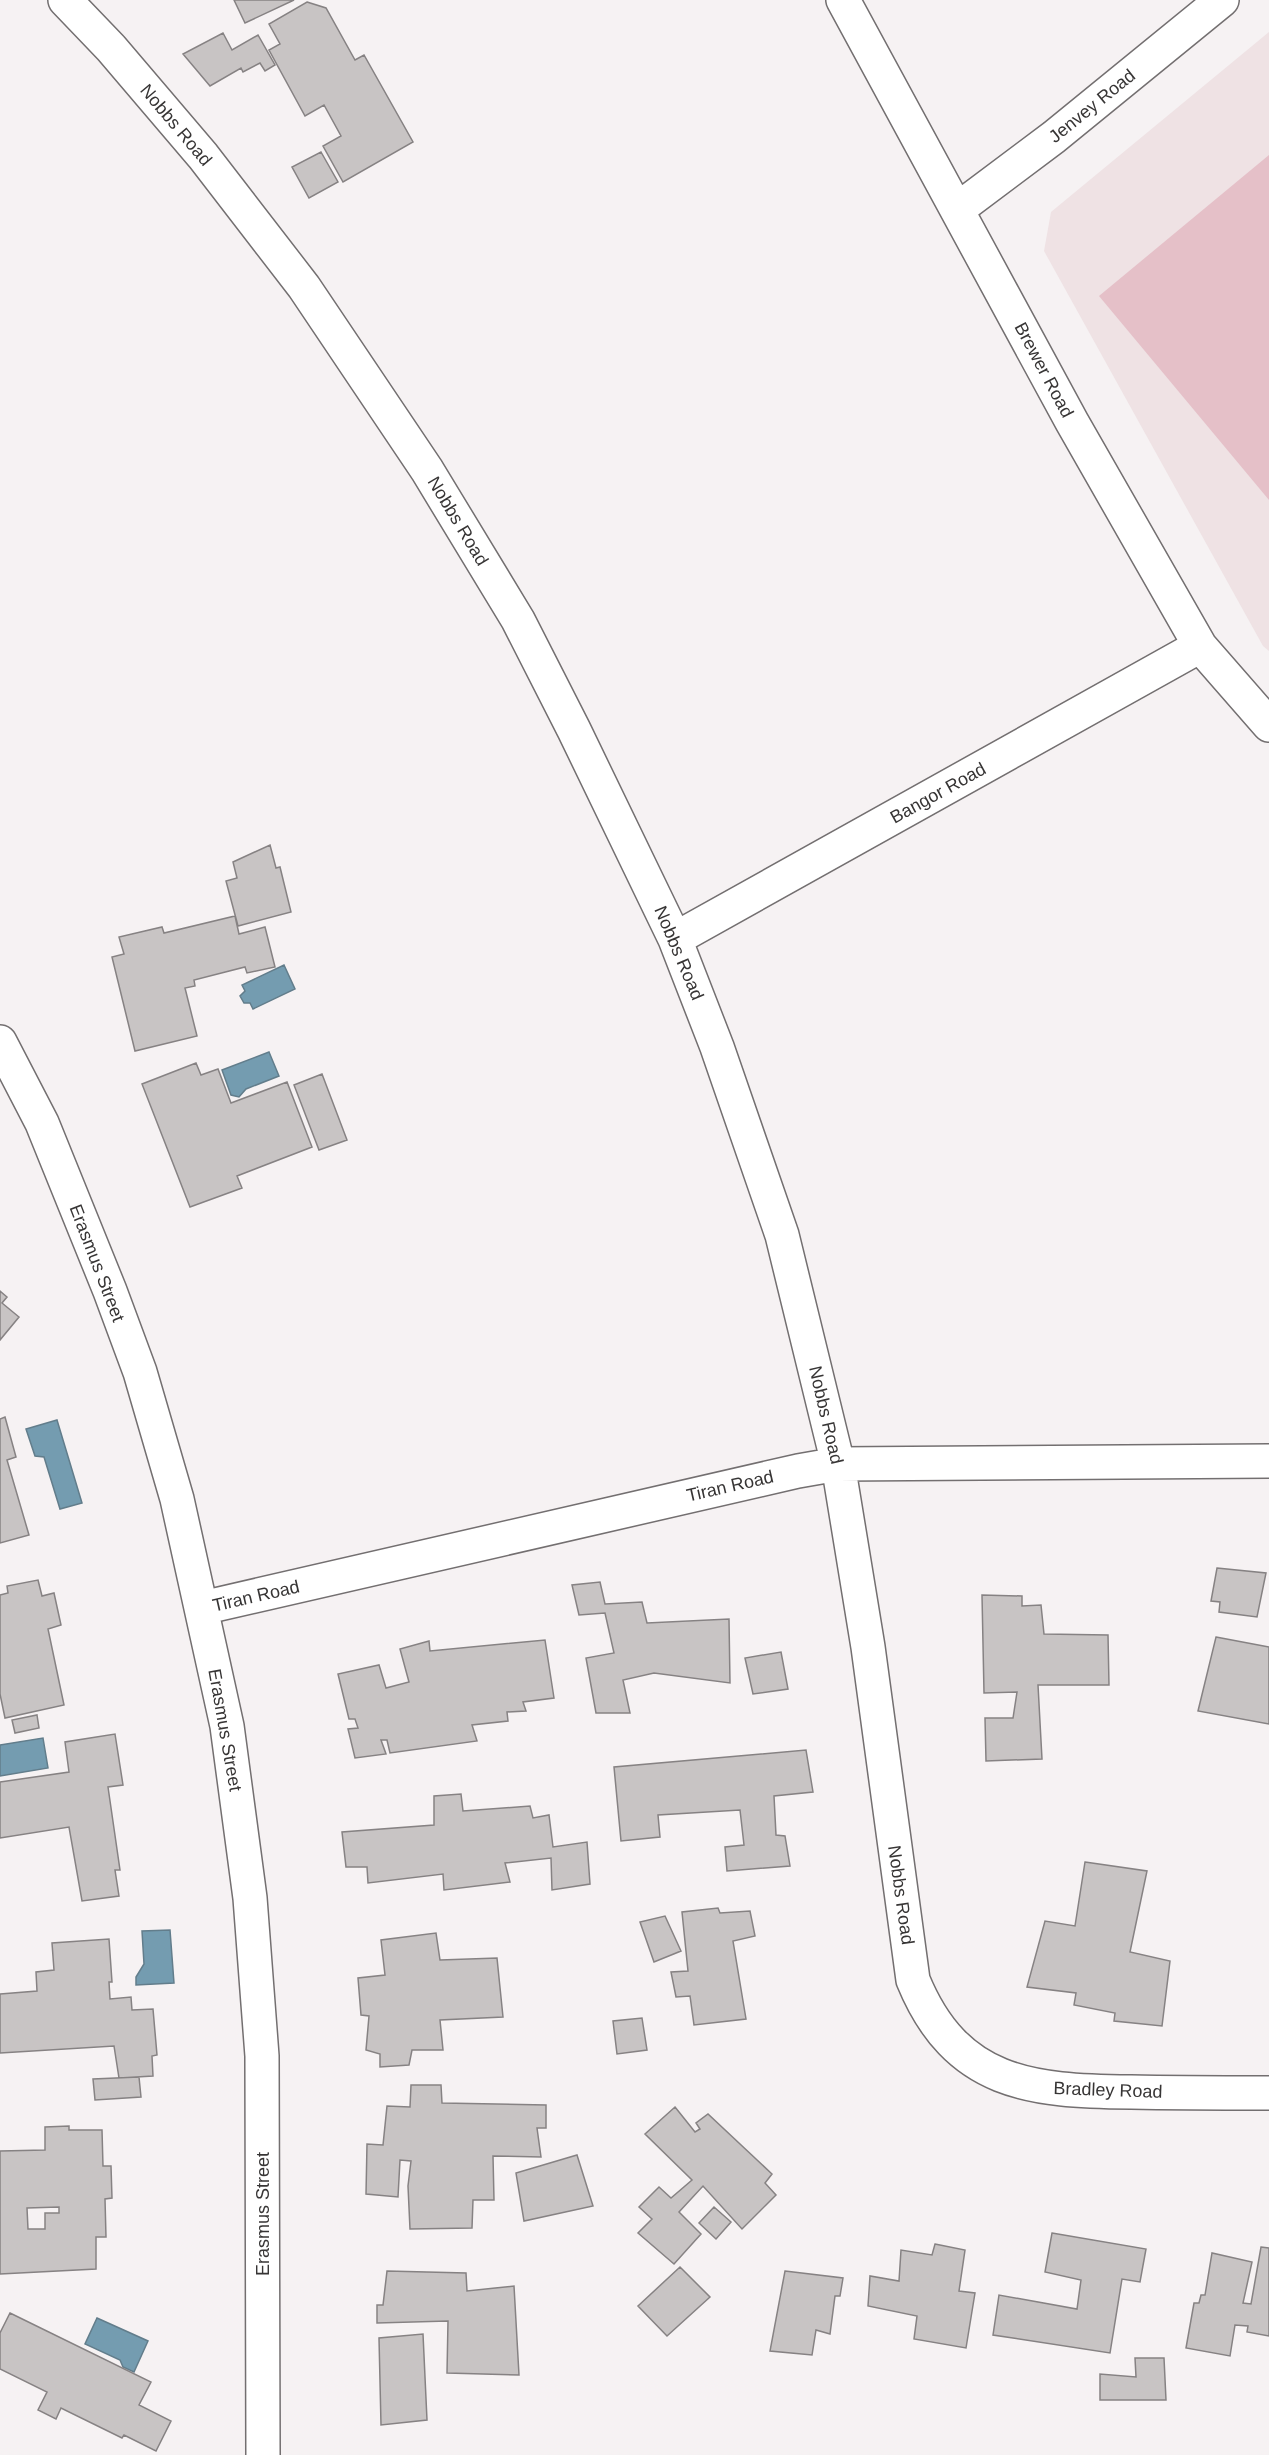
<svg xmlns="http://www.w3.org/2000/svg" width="1269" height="2455" font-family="Helvetica,sans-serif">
  <rect width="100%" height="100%" fill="#f6f2f3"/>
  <path fill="#efe2e4" d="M1269 32V651L1263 646 1044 251 1051 212Z"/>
  <path fill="#e5c0c8" d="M1269 155V500L1099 296Z"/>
  <path fill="#749cb0" stroke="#627d8b" stroke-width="1.5" d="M284 965 295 989 253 1009 250 1003H244L240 996 245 991 242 985Z
    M269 1052 279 1076 246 1089 239 1097 231 1095 222 1070Z
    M57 1420 82 1503 60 1509 44 1457 35 1456 26 1429Z
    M43 1738 48 1768 0 1776V1745Z
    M170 1930 174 1983 136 1985V1977L144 1964 142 1931Z
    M97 2318 148 2341 134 2372 123 2367 120 2360 85 2344Z"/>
  <path fill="#c8c4c4" stroke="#868283" stroke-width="1.5" fill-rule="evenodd" d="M234 0H294L245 23Z
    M307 2 326 8 355 60 364 55 413 142 343 182 323 146 341 136 324 105 305 116 269 50 280 44 269 24Z
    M223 33 232 50 258 35 275 65 265 71 260 63 243 72 241 68 210 86 183 54Z
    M321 152 338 182 309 198 292 167Z
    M270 845 276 868 280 867 291 912 238 926 226 881 237 878 233 862Z
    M235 916 239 934 265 927 275 967 247 973 245 967 194 980 195 986 185 988 197 1036 135 1051 112 957 124 954 119 937 162 927 164 933Z
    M196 1063 201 1075 218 1069 231 1103 287 1082 312 1147 237 1176 242 1188 190 1207 142 1084Z
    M322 1074 347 1140 319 1150 294 1085Z
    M0 1291 7 1297 2 1303 19 1317 0 1340Z
    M5 1417 16 1457 7 1460 29 1535 0 1543V1419Z
    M1217 1568 1266 1573 1257 1617 1219 1612 1220 1602 1211 1601Z
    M38 1580 42 1596 54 1593 61 1625 48 1629 64 1705 5 1718 0 1694V1595L8 1593 7 1586Z
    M600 1582 605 1604 642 1602 647 1623 729 1619 730 1683 654 1673 623 1680 630 1713H596L586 1658 614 1653 605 1613 579 1615 572 1585Z
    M982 1595 1022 1596V1606L1041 1605 1044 1634 1108 1635 1109 1685H1038L1042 1759 986 1761 985 1718H1013L1017 1692 984 1693Z
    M1216 1637 1269 1647V1724L1198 1711Z
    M545 1640 554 1698 523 1702 526 1711 507 1712 508 1721 472 1725 477 1741 390 1753 387 1740H381L386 1754 355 1758 348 1729 358 1728 355 1719H349L338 1674 379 1665 386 1688 409 1682 400 1649 429 1641 430 1651Z
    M781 1652 788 1689 753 1694 745 1658Z
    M37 1715 39 1728 15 1733 12 1720Z
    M115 1734 123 1785 108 1787 120 1870H115L119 1896 82 1901 69 1827 0 1838V1782L69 1772 65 1742Z
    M806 1750 813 1792 774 1796 776 1835 785 1836 790 1866 727 1871 725 1847 744 1845 740 1810 658 1815 660 1837 621 1841 614 1767Z
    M461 1794 463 1811 530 1806 533 1818 549 1815 553 1847 587 1842 590 1884 552 1890 551 1858 505 1863 510 1882 444 1890 443 1874 368 1883 367 1867H346L342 1832 434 1825V1796Z
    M1085 1862 1147 1871 1130 1952 1170 1961 1162 2026 1114 2021 1115 2013 1074 2005 1076 1993 1027 1987 1045 1921 1075 1926Z
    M718 1908 720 1913 750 1911 755 1936 733 1941 746 2019 694 2025 690 1996 676 1997 671 1972 688 1971 682 1912Z
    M665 1916 681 1951 654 1962 640 1922Z
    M436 1933 440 1960 497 1958 503 2017 440 2020 443 2050H412L409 2065 380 2067V2054L366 2050 369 2016 361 2015 358 1978 385 1975 381 1940Z
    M109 1939 112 1982H109L110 1999 131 1997 132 2010 153 2009 157 2055 152 2056 153 2076 119 2078 114 2046 0 2053V1994L37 1991 36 1972 54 1970 52 1943Z
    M642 2018 647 2050 617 2054 613 2021Z
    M139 2077 141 2097 95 2100 93 2079Z
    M411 2085H441L442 2103 546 2105V2128H537L541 2157 493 2156 494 2200H473L472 2228 410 2229 408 2186 411 2161 400 2160 398 2197 366 2194 367 2144 383 2145 387 2106 410 2107Z
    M675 2107 695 2132 700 2129 696 2123 708 2114 772 2174 765 2183 776 2195 742 2229 703 2186 679 2212 701 2234 674 2264 638 2233 652 2219 639 2207 659 2187 671 2198 692 2180 645 2134Z
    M69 2126V2130H102L103 2166H111L112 2198 105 2199 106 2237H96V2269L0 2274V2151L45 2150V2127ZM59 2207V2213H45V2229H28L27 2208Z
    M577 2155 593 2206 524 2221 516 2173Z
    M714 2207 731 2222 716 2239 699 2223Z
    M1052 2233 1146 2249 1140 2282 1122 2279 1110 2353 993 2335 999 2295 1077 2309 1081 2280 1045 2272Z
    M935 2244 965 2250 959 2291 975 2293 966 2348 914 2339 917 2316 868 2306 870 2276 899 2281 901 2250 932 2255Z
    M1261 2247 1269 2248V2336L1247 2332 1248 2326 1235 2325 1230 2356 1186 2348 1194 2303H1199L1201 2295H1205L1212 2253 1252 2262 1243 2303 1251 2304Z
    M680 2267 710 2297 667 2336 638 2306Z
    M387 2271 466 2273 467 2291 514 2286 519 2375 447 2373 448 2321 377 2323V2305H383Z
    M785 2271 843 2278 840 2296H835L830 2334 816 2330 812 2355 770 2351Z
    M10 2313 151 2382 139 2405 171 2421 156 2451 124 2435 122 2438 61 2408 56 2419 38 2410 47 2392 0 2369V2333Z
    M423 2334 427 2420 381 2425 379 2338Z
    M1135 2358H1164L1166 2400H1100V2374L1136 2377Z"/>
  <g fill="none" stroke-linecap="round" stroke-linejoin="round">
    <defs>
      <path id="minor" d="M65 0 111 48 203 156 304 287 427 470 518 620 574 730 675 939 717 1047 782 1235 838 1464 868 1647 913 1980C956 2085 1031 2091 1131 2092 1177 2093 1223 2093 1269 2093
        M843 0 1072 422 1200 646 1269 725
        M958 209 1054 137 1222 0
        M675 939 1200 646
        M0 1042 42 1123 110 1291 140 1372 177 1499 227 1726 250 1898 262 2056 263 2455
        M202 1608 798 1471 838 1464 1269 1461"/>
    </defs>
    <use href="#minor" stroke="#736f70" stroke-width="36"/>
    <use href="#minor" stroke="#fff" stroke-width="33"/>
  </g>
  <g text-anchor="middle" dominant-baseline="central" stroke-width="5" stroke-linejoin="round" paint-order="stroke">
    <g font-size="18" fill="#373535" stroke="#fff">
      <text transform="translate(1092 106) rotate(-39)">Jenvey Road</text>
      <text transform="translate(176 125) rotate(50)">Nobbs Road</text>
      <text transform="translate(1044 370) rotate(62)">Brewer Road</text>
      <text transform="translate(458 521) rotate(59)">Nobbs Road</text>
      <text transform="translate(938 793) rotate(-29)">Bangor Road</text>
      <text transform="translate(679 953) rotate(67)">Nobbs Road</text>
      <text transform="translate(97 1263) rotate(69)">Erasmus Street</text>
      <text transform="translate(826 1415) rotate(77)">Nobbs Road</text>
      <text transform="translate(730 1486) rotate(-13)">Tiran Road</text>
      <text transform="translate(256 1596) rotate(-13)">Tiran Road</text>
      <text transform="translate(225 1730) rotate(80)">Erasmus Street</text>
      <text transform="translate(901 1895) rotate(82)">Nobbs Road</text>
      <text transform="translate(1108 2090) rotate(2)">Bradley Road</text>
      <text transform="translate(263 2214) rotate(-90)">Erasmus Street</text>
    </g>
  </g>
</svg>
